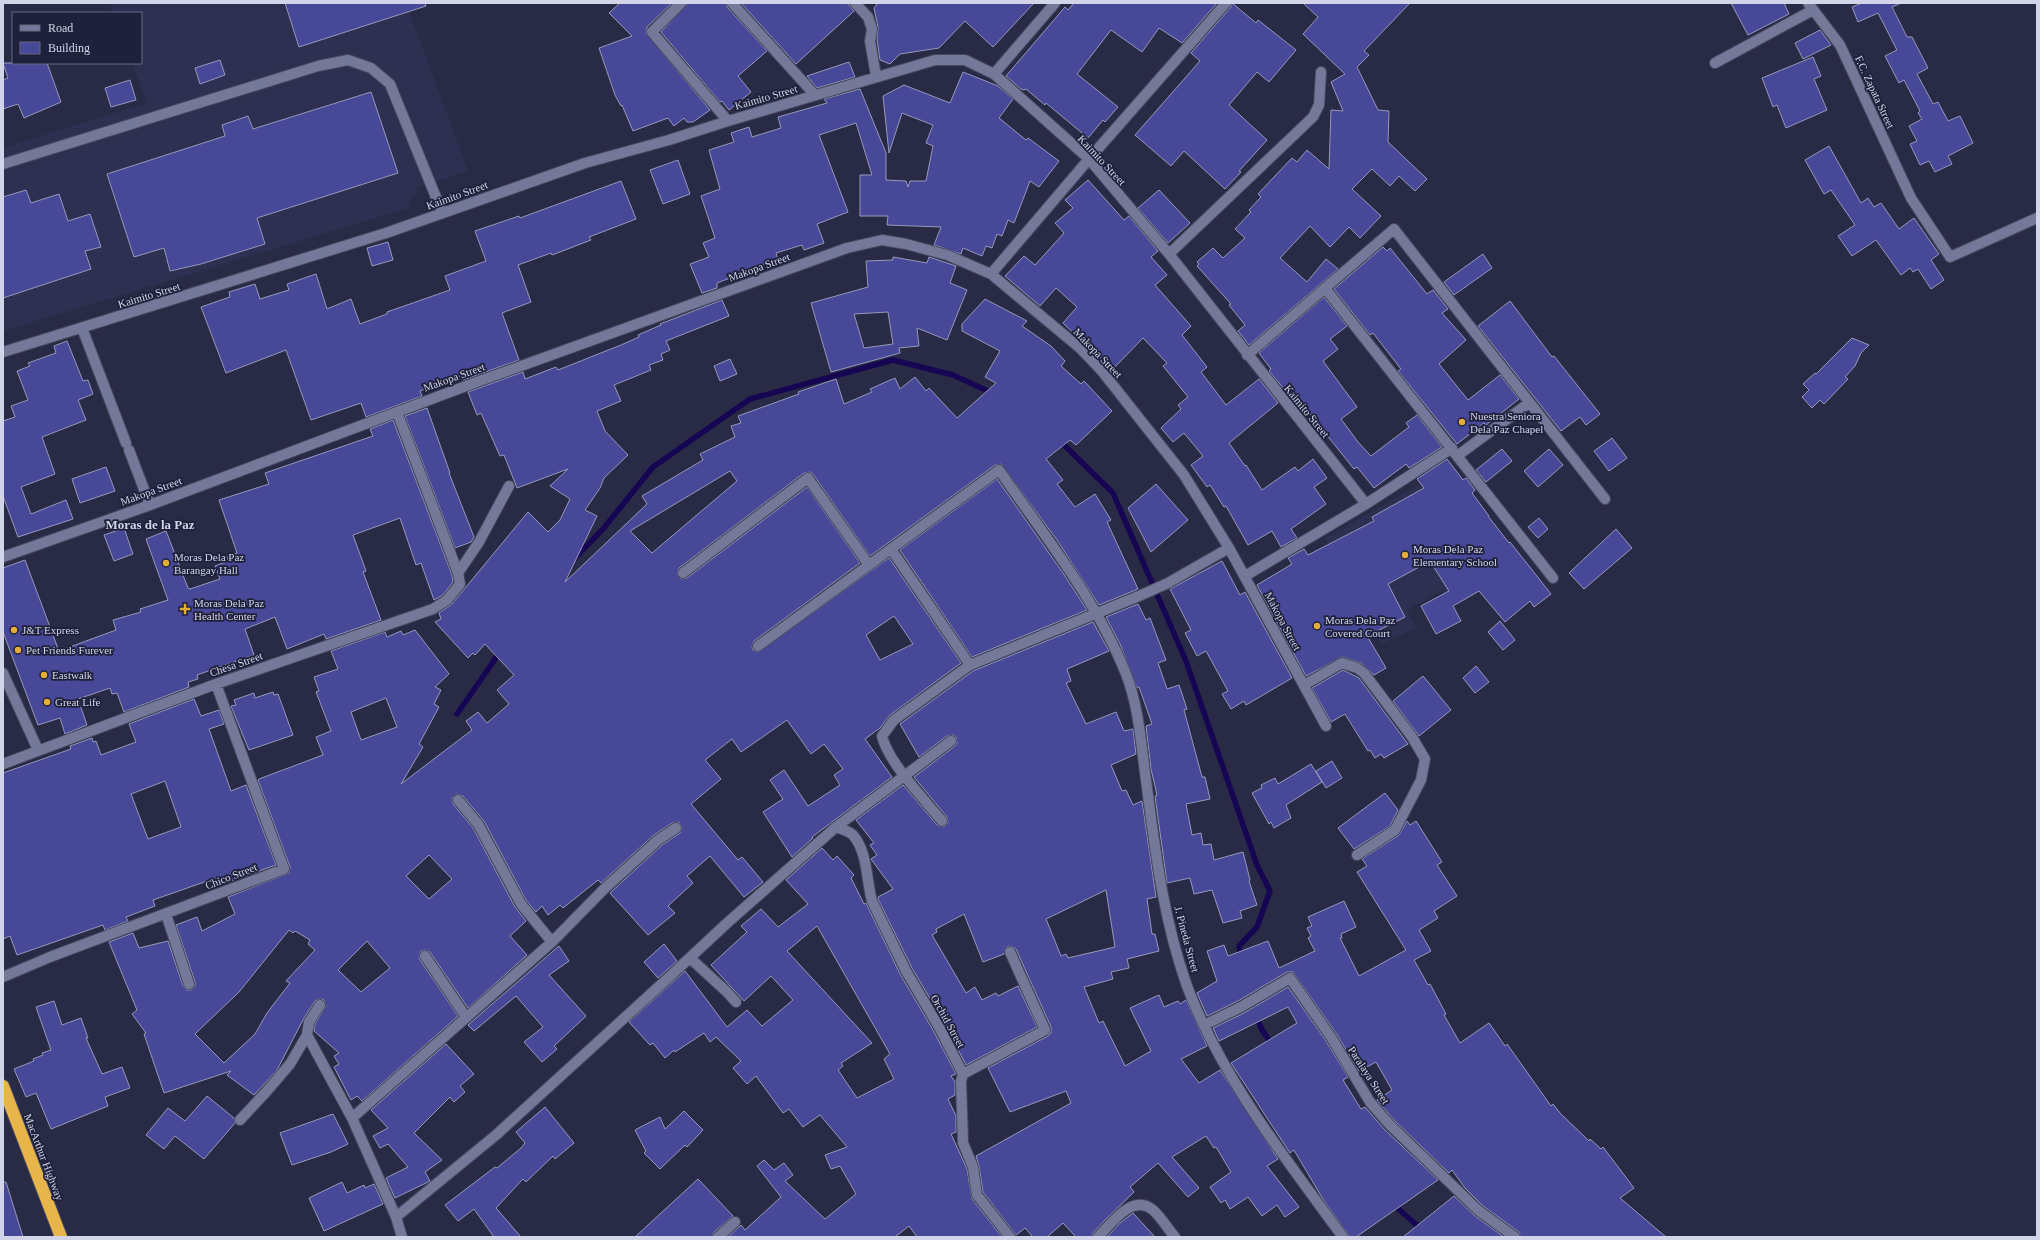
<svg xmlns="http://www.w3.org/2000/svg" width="2040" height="1240" font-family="'Times New Roman',serif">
  <rect width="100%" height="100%" fill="#292b46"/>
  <path fill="#2e3052" d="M118 3H406L468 171 417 187 415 197 408 201 411 207 3 331V148L147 103 132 63H141V13H113L110 6Z
    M1422 483 1490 572 1448 595 1444 589 1407 610 1416 628 1381 644 1325 538Z"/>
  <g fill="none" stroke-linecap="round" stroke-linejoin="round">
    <path stroke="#160553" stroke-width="5.5" d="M1059 440 1113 493 1186 661 1257 865 1270 891 1257 927 1239 946 1241 959
      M575 558 603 529 653 467 750 399 893 360 953 375 994 394
      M457 714 500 652
      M1253 1006 1261 1028 1272 1045
      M1393 1204 1430 1237"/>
  </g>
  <path fill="#474897" stroke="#9599bb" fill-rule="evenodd" d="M285 3H425L426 6 299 47Z
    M620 3H672L647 27 646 33 710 110 693 122H687L684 118 674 126 668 118 633 131 622 105 621 106 615 95 599 48 632 36 609 13Z
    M688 3H726L727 7 767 51 738 76 751 92 729 110 722 101 720 102 661 32Z
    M741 3H847L854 11 796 64Z
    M878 3H1034L993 47 965 21 939 48 900 54 890 64 880 60 877 39 878 27 874 8Z
    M1074 3H1217L1182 43 1159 28 1142 52 1111 30 1077 74 1118 107 1105 122 1103 120 1088 138 1046 103 1045 105 1026 89 1024 90 1021 89 1006 76 1065 7 1068 10Z
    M1232 3 1256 23 1258 20 1296 50 1269 82 1257 72 1229 105 1267 140 1239 171 1241 172 1225 189 1184 151 1171 166 1135 135 1200 61 1191 53 1231 7Z
    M1303 3H1410L1364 51 1369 55 1357 67 1378 110 1389 111 1388 142 1427 179 1415 191 1399 176 1390 186 1372 169 1352 189 1381 216 1360 238 1349 227 1330 247 1310 226 1280 258 1307 282 1326 259 1338 269 1249 345 1238 331 1245 325 1229 305 1231 304 1197 266 1199 264 1197 262 1213 248 1223 258 1245 238 1235 229 1251 212 1249 210 1261 197 1258 194 1292 158 1297 162 1307 150 1329 169 1331 110 1343 111 1331 82 1345 74 1303 34 1318 17Z
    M1731 3H1784L1789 14 1748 35Z
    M1862 3H1901L1892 7 1907 37H1912L1928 68 1917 74 1933 104 1938 102 1948 121 1960 116 1973 143 1948 156 1952 164 1935 172 1929 161 1920 165 1910 144 1917 141 1909 126 1922 119 1918 113 1920 111 1904 80 1899 83 1885 56 1897 50 1878 13 1858 22 1852 7Z
    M1820 30 1831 45 1803 59 1795 43Z
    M1813 57 1821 76 1814 79 1827 110 1786 128 1777 105 1773 107 1762 78Z
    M220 60 225 75 200 84 195 68Z
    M849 62 855 77 817 88 807 76Z
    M3 63H47L61 102 24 118 18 104 3 109V80L8 78Z
    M963 72 998 86 1013 99 999 118 1026 140 1028 138 1059 161 1039 187 1030 181 1014 223 1008 220 1002 236 997 234 992 248 986 246 982 256 963 248 961 254 934 245 941 227 887 225 888 216H860V175H872L856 123 819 135 848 212 817 224 824 243 804 250 802 245 776 253 778 260 747 269 748 271 717 283V288L702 293 690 264 709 257 703 243 715 238 701 196 720 189 709 150 734 142 731 133 749 127 752 137 781 128 778 117 827 103 824 99 860 89 886 153V180L906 181 908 187 910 181H926L933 146 926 143 933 125 902 113 889 153 883 96 904 85 950 103Z
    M130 80 136 100 111 107 105 88Z
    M371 92 398 173 257 218 265 244 201 264 170 271 164 248 134 257 107 174 225 136 222 125 248 116 253 129Z
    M1829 146 1861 203 1868 198 1874 207 1881 203 1899 229 1914 218 1939 254 1931 260 1944 280 1931 289 1918 269 1913 272 1910 268 1901 275 1876 240 1852 256 1838 236 1855 225 1831 190 1824 194 1805 160Z
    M678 160 690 194 663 204 650 170Z
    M1088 180 1124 220 1129 216 1158 251 1151 257 1167 275 1155 285 1191 326 1182 335 1207 367 1201 372 1226 405 1259 379 1278 403 1229 443 1245 466 1246 465 1262 490 1295 467 1298 471 1313 459 1327 478 1314 487 1326 504 1291 529 1297 538 1281 547 1272 531 1248 545 1226 506 1224 507 1210 485 1207 487 1191 465 1203 456 1184 433 1173 442 1161 428 1181 409 1178 405 1188 397 1163 366 1167 363 1143 338 1112 370 1063 323 1077 307 1056 288 1040 306 1005 276 1024 256 1035 265 1064 233 1055 223 1073 208 1065 200Z
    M621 181 636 219 589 237 591 240 552 255 551 253 518 265 531 302 502 313 519 360 463 380 461 376 448 380 420 391 422 396 366 417 361 403 311 420 286 350 226 373 201 307 230 297 229 292 255 284 260 299 289 290 287 284 316 274 327 309 351 299 360 324 387 314V312L450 290 445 276 486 261 475 231 519 216 520 218Z
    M26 190 31 203 59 194 68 221 90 214 101 247 85 251 91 269 3 298V197Z
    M1159 190 1190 223 1168 243 1138 208Z
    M388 242 393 260 372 266 367 248Z
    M1383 247 1387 251 1390 248 1427 294 1433 290 1448 309 1442 313 1466 340 1439 364 1468 400 1500 375 1519 399 1486 425 1484 423 1457 444 1398 371 1401 369 1373 333 1370 335 1334 289Z
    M1483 254 1492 268 1454 295 1444 282Z
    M893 257 927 263 929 257 956 266 950 283 967 290 947 340 917 328 919 346 899 348 900 353 831 372 811 303 868 287 866 261 893 260ZM888 312 893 344 864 348 854 314Z
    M1324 297 1347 326 1330 339 1338 349 1323 361 1357 407 1341 419 1358 442 1371 456 1409 427 1406 423 1417 415 1442 447 1409 468 1406 464 1374 488 1357 467 1354 469 1293 393 1289 395 1269 371 1271 369 1259 353Z
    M985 299 1027 321 1022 326 1051 346 1065 361 1061 366 1081 384 1084 381 1112 411 1076 445 1070 440 1046 459 1063 480 1057 484 1075 507 1095 494 1111 520 1107 522 1138 589 1099 605 1057 540 1001 464 995 465 870 556 813 474 810 472 804 473 679 568 677 574 681 579 687 578 807 487 860 563 754 641 752 647 753 650 758 652 889 558 961 663 890 715 880 728 865 739 892 777 812 837 813 838 792 857 763 812 783 799 770 780 784 770 808 806 840 785 834 775 843 769 824 744 811 754 787 720 741 752 732 739 705 760 721 779 691 804 738 860 742 857 763 882 744 897 710 856 687 876 693 883 668 906 675 913 648 935 610 893 662 845 680 833 682 828 679 822 672 823 654 835 601 883 598 880 563 908 560 905 548 915 542 906 536 912 526 900 484 821 463 796 457 794 452 798 453 804 473 828 515 907 526 921 510 936 527 955 468 1008 430 952 425 950 421 951 419 956 420 960 458 1016 362 1101 357 1096 351 1100 334 1067 339 1064 334 1056 339 1053 314 1031 315 1024 326 1006 324 1000 320 999 315 1001 304 1018 277 1070 254 1095 227 1075 231 1071 164 1093 144 1034 146 1033 132 1014 137 1010 109 942 133 933 139 948 168 941 183 986 187 990H191L195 986V982L176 925 197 917 202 931 235 914 228 897 289 873 290 867 258 780 259 779 323 755 316 737 331 731 316 692 319 691 314 677 338 669 331 651 385 632 387 637 401 631 403 635 415 630 449 674 435 687 441 690 434 704 439 707 419 744 423 747 401 784 472 730 466 721 478 712 487 723 509 704 497 690 514 675 485 644 475 655 473 653 468 658 435 622 441 619 439 613 452 604 528 512 548 532 560 520 570 499 550 486 568 469 517 488 504 455 500 456 481 413 477 415 468 392 523 372 525 379 556 367 558 370 621 345 639 337 638 335 661 325 660 324 722 300 729 316 666 341 670 350 661 354 663 360 649 365 651 370 614 385 621 401 597 411 605 431 628 455 604 478 600 488 585 510 597 516 565 582 647 504 642 496 703 460 700 454 735 437 731 426 741 423 738 416 799 394 798 392 836 379 844 404 872 392 870 389 895 378 900 389 915 377 926 391 929 388 957 418 996 383 985 377 1000 351 962 331V324ZM730 471 737 481 652 553 630 531ZM894 616 913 644 880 660 866 635ZM386 698 397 727 361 740 351 712ZM429 855 452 879 429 899 406 876ZM289 930 293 933 295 931 310 940 308 944 315 950 286 981 290 983 267 1013 255 1034 224 1063 195 1034 239 992ZM367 941 390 968 361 992 338 970Z
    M1510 301 1552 357 1554 356 1600 414 1586 425 1580 417 1561 431 1478 326Z
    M1852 338 1869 345 1861 353 1855 366 1845 377 1848 379 1824 404 1820 400 1812 408 1802 397 1809 390 1803 384 1815 373 1816 374Z
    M67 341 83 381 88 380 93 394 78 400 86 420 42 437 55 474 21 487 31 514 66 500 73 519 18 537 3 496V421L15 417 11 406 28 400 17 371 30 366 28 363 56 353 54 346Z
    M730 359 737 374 720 381 714 366Z
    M427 408 450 473H449L474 537 471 542 455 548 405 416Z
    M393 420 452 575 453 582 443 595 434 600 421 563 416 565 400 518 353 535 366 571 363 572 381 620 326 639 324 634 287 649 275 617 245 629 254 655 197 675 198 679 188 682 189 687 124 712 117 693 112 694 110 688 78 699 87 725 65 734 60 718 38 725 3 632V568L25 560 59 651 116 630 113 620 141 612 140 609 168 600 146 539 166 531 188 588 190 589 220 579 215 566 228 561 227 557 237 553 219 500 269 484 265 473 373 436 370 429Z
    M1612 438 1627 458 1609 471 1594 451Z
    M1502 449 1512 461 1486 482 1476 470Z
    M1549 449 1563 465 1538 487 1524 471Z
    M1447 459 1463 480 1466 478 1475 490 1472 493 1489 516H1488L1509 543 1510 542 1551 594 1534 607 1530 601 1505 622 1479 591 1453 606 1461 621 1436 634 1421 606 1449 591 1430 561 1388 584 1405 617 1367 636 1386 668 1374 675 1361 663 1342 657 1306 676 1257 585 1292 564 1288 558 1304 549 1308 555 1374 521 1372 517 1424 488 1417 479Z
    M106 467 115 491 80 503 72 479Z
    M997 479 1063 573 1087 610 972 657 900 550Z
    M1156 484 1188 520 1151 552 1128 508Z
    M1539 518 1548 529 1538 538 1528 527Z
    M124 528 133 554 114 561 104 535Z
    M1616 529 1632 548 1584 589 1569 573Z
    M1222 561 1240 595 1245 592 1292 678 1246 705 1244 701 1231 709 1222 694 1228 691 1206 651 1197 656 1185 633 1191 630 1170 589Z
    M1138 604 1146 620 1150 618 1166 660 1158 663 1167 689 1179 685 1187 709 1184 710 1202 777H1205L1210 799 1186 804 1192 835 1201 833 1203 845 1211 844 1214 860 1243 852 1250 880 1249 881 1257 905 1240 911 1242 918 1223 923 1212 890 1194 894 1190 878 1167 883 1155 796 1157 795 1151 769 1146 726 1152 724 1139 687 1137 688 1120 644 1106 617Z
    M1500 621 1515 640 1503 650 1488 632Z
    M1093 622 1109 651 1067 669 1071 681 1066 683 1086 724 1116 712 1124 731 1133 729 1136 754 1111 765 1122 791 1126 790 1133 805 1142 801 1156 897 1147 899 1152 934H1155L1159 951 1127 959 1129 968 1111 972 1113 979 1084 987 1099 1023 1103 1021 1125 1066 1151 1051 1130 1008 1159 995 1164 1007 1178 1001 1180 1004 1186 1000 1207 1046 1181 1059 1199 1083 1220 1070 1278 1159 1267 1166 1299 1207 1285 1217 1277 1205 1262 1216 1248 1197 1230 1209 1225 1200 1221 1203 1210 1187 1231 1172 1216 1147 1214 1148 1206 1136 1172 1157 1199 1188 1188 1197 1158 1163 1130 1187 1134 1192 1105 1220 1093 1233 1092 1237H1076L1063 1223 1047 1237H1033L1025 1228 1016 1235 983 1192 979 1166 976 1156 1071 1103 1066 1091 1010 1112 988 1068 1048 1036 1051 1033V1027L1016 949 1013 947 1008 946 1005 949 1004 954 983 962 964 914 936 929 937 932 932 935 966 993 975 987 982 1000 996 993 998 996 1018 986 1037 1027 966 1065 945 1024 912 968 878 899V897L893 889 871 859 877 855 870 845 874 843 856 820 903 785 937 825 944 827 948 823 947 817 914 777 955 746 957 743 956 737 953 735 947 736 919 757 900 724 973 671ZM1106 890 1115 947 1068 958 1066 954 1061 956 1046 919Z
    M1476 666 1489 682 1475 693 1463 678Z
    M1343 670 1359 678 1408 744 1384 758 1381 754 1375 758 1370 750 1368 751 1345 714 1331 722 1312 688Z
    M1423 676 1451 710 1419 736 1393 701Z
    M273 692 274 695 278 694 293 735 249 750 231 706 236 705 234 700 254 693 255 698Z
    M194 699 201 716 219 710 224 724 209 729 231 791 246 785 276 865 213 887 210 880 153 900 155 906 126 917 128 921 105 930 103 925 17 955 10 936 3 939V773L71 749 70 746 92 738 93 742 96 741 101 755 136 742 129 724ZM165 781 181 827 148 839 131 794Z
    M1332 761 1342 778 1326 788 1316 771Z
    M1311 764 1322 782 1286 805 1291 818 1274 828 1271 822 1269 824 1252 793 1262 788 1261 785 1275 778 1278 784Z
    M1385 793 1398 810 1390 826 1354 849 1338 828Z
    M1407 821 1410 825 1416 821 1442 862 1437 865 1457 896 1434 911 1438 918 1419 930 1431 951 1414 960 1428 985 1430 984 1446 1014 1444 1015 1460 1043 1489 1023 1505 1046 1507 1044 1551 1106 1553 1104 1560 1113 1589 1141 1590 1139 1601 1149 1603 1147 1634 1188 1620 1198 1666 1237H1521L1519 1232 1483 1206 1465 1188 1452 1170 1449 1173 1394 1120 1377 1100 1392 1090 1376 1062 1359 1071 1336 1033 1293 972H1287L1238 1001 1207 1016 1197 993 1217 981 1207 951 1224 945 1228 956 1268 941 1279 968 1315 951 1308 938 1311 936 1307 928 1312 926 1308 917 1344 901 1356 927 1341 934 1342 938H1340L1359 976 1406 950 1357 872 1367 866 1362 859 1399 835Z
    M822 848 833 860 837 856 854 875 851 878 864 904 866 903 900 974 933 1030 956 1074 951 1076 955 1082V1095L948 1099 956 1116V1132L951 1134 967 1169 972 1199 1002 1237H917L909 1226 895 1237H728L741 1225 745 1230 781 1197 757 1166 764 1160 774 1170 784 1163 793 1175 785 1181 825 1219 856 1194 840 1166 831 1169 825 1155 847 1147 820 1115 803 1127 789 1109 783 1113 756 1076 747 1084 733 1068 741 1061 716 1037 710 1042 704 1033 675 1052 674 1050 665 1058 653 1043 650 1045 629 1022 685 971 727 1027 747 1010 762 1026 793 1000 771 976 744 1001 711 965 747 932 741 926 761 909 778 927 808 904 786 880ZM817 926 890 1054 884 1059 894 1079 857 1098 838 1070 843 1066 841 1063 872 1043 787 951Z
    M664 944 677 961 658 978 644 962Z
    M559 946 569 961 549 975 586 1016 554 1046 557 1049 542 1062 524 1042 543 1027 516 996 474 1031 468 1025Z
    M1288 987 1326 1041 1348 1077 1343 1080 1361 1109 1365 1107 1384 1129 1438 1180 1356 1237H1350L1324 1201 1294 1150 1290 1153 1231 1063 1297 1023 1288 1007 1219 1041 1213 1028 1244 1013Z
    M54 1001 62 1025 81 1018 88 1038H86L102 1074 122 1067 130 1088 105 1097 108 1106 51 1129 36 1093 26 1097 14 1069 34 1061 33 1059 43 1055 42 1053 51 1050 36 1007Z
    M446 1044 474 1074 460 1086 465 1092 454 1102 450 1097 414 1133 442 1160 425 1172 430 1181 395 1198 386 1178 408 1167 388 1144 380 1148 373 1136 388 1128 371 1110Z
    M207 1096 234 1118 235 1123 204 1159 175 1136 164 1149 146 1135 168 1108 185 1121Z
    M545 1107 574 1143 555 1159 553 1156 526 1182 523 1179 496 1208 521 1237H494L474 1209 458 1221 445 1205 495 1167 497 1168 521 1148 525 1143 516 1132Z
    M684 1111 703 1130 687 1147 685 1145 660 1169 644 1153 646 1151 635 1130 660 1117 665 1129Z
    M333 1114 348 1144 331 1152 292 1165 280 1133Z
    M698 1179 733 1216 714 1232 712 1237H635Z
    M3 1182H6L23 1237H3Z
    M342 1182 347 1193 364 1185 365 1188 374 1184 383 1204 324 1231 309 1198Z
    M1454 1196 1475 1216 1504 1237H1403Z
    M1133 1213 1155 1237H1107L1120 1223Z"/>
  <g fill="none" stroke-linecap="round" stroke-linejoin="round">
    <defs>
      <path id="minor" d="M681 3 652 32 728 121
        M732 3 815 95
        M855 3 868 17 872 29 870 41 876 76
        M1808 3 1840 45 1911 198 1950 257 2037 218
        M1715 63 1813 10
        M994 74 1055 3
        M3 164 318 66 348 60 371 68 390 84 442 212
        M1169 254 1313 117 1319 105 1321 72
        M991 274 1089 159 1226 3
        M1325 288 1553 578
        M82 328 126 443
        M3 352 386 233 585 163 669 140 728 121 935 60H965L994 74 1089 159 1169 254 1366 504
        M1247 355 1394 229 1605 499
        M129 450 150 505
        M1457 456 1529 403
        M891 549 970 665
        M3 557 150 505 474 383 847 248 882 240 906 244 947 255 991 274 1081 349 1101 370 1184 475 1229 548 1326 726
        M458 573 479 542 509 486
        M683 573 808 478 869 565
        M1245 576 1366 504 1452 448
        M758 646 999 470C1044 535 1097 601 1126 674 1139 707 1141 745 1146 780 1155 849 1163 919 1187 986 1220 1075 1287 1161 1343 1237
        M3 673 38 750
        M1304 685 1342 663 1357 668 1364 673 1412 737 1425 759 1421 780 1395 830 1357 855
        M3 764 216 684 433 609 447 600 460 584 458 573 397 412
        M458 800 478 824 521 904 552 942
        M942 821C924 799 888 762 882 736L894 720 970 665 1139 596 1168 583 1229 548
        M836 827C841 829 849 831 853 835 868 853 866 879 872 901L906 971 939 1027 963 1074 961 1081 963 1143 973 1167 977 1195 1010 1237
        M166 914 189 984
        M425 956 466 1017
        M690 958 727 992 736 1002
        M3 977 50 957 284 869 216 684
        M1204 1025 1241 1007 1290 978 1331 1037 1370 1102 1389 1124 1479 1211 1515 1237
        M307 1035 352 1118 396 1217 402 1237
        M963 1074 1045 1030 1010 952
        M352 1118 552 942 604 889 658 840 676 828
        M240 1120 266 1092 290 1064 307 1035 309 1022 320 1005
        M396 1217 496 1135 666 980 726 924 836 827 951 741
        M718 1237 735 1222
        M1098 1237C1112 1223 1132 1193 1153 1210 1161 1217 1168 1229 1175 1237"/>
      <path id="highway" d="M3 1086 61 1237"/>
    </defs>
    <use href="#minor" stroke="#484960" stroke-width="12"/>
    <use href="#highway" stroke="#484960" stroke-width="14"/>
    <use href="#minor" stroke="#757999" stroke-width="10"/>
    <use href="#highway" stroke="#e8b54b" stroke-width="12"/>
  </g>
  <g fill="#e4ad35" stroke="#1f213c" stroke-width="1.5">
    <circle cx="1462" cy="422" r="4"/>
    <circle cx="1405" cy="555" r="4"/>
    <circle cx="166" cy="563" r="4"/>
    <path d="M183 603h4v4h4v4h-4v4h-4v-4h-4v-4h4z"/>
    <circle cx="1317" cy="626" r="4"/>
    <circle cx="14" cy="630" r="4"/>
    <circle cx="18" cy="650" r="4"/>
    <circle cx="44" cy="675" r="4"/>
    <circle cx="47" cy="702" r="4"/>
  </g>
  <g text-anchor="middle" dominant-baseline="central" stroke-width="3.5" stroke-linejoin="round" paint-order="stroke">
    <g font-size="11" fill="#d2d5e7" stroke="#1f213c">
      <text transform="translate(1875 92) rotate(65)">F.C. Zapata Street</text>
      <text transform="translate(766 97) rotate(-16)">Kaimito Street</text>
      <text transform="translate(1102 160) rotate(47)">Kaimito Street</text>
      <text transform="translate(457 195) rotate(-20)">Kaimito Street</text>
      <text transform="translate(759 267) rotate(-20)">Makopa Street</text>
      <text transform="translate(149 295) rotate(-17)">Kaimito Street</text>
      <text transform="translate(1098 353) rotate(46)">Makopa Street</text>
      <text transform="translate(454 377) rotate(-20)">Makopa Street</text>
      <text transform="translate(1307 411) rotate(51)">Kaimito Street</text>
      <text transform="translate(151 491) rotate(-20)">Makopa Street</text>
      <text transform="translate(1283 621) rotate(62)">Makopa Street</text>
      <text transform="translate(236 664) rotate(-19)">Chesa Street</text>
      <text transform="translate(231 876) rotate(-21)">Chico Street</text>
      <text transform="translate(1187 939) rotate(75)">J. Pineda Street</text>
      <text transform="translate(948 1021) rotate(61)">Orchid Street</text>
      <text transform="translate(1369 1075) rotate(57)">Paralaya Street</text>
      <text transform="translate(44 1157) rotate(69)">MacArthur Highway</text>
    </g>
    <g font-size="11" fill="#d2d5e7" stroke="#1f213c" text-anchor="start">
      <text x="1470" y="416">Nuestra Seniora<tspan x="1470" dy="13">Dela Paz Chapel</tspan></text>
      <text x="1413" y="549">Moras Dela Paz<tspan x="1413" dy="13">Elementary School</tspan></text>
      <text x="174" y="557">Moras Dela Paz<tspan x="174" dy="13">Barangay Hall</tspan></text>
      <text x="194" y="603">Moras Dela Paz<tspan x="194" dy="13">Health Center</tspan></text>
      <text x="1325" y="620">Moras Dela Paz<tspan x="1325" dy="13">Covered Court</tspan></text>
      <text x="22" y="630">J&amp;T Express</text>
      <text x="26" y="650">Pet Friends Furever</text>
      <text x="52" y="675">Eastwalk</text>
      <text x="55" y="702">Great Life</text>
    </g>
    <g font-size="13" font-weight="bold" fill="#d2d5e7" stroke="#1f213c">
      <text x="150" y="524">Moras de la Paz</text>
    </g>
  </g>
  <rect width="2040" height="1240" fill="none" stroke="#d2d5e7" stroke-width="8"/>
  <rect x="12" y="12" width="130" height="52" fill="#1f213c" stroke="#676980"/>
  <rect x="20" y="25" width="20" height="6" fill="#757999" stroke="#676980"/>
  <text x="48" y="32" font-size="12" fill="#d2d5e7">Road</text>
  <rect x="20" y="42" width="20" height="12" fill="#474897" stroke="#676980"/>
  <text x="48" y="52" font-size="12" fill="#d2d5e7">Building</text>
</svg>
